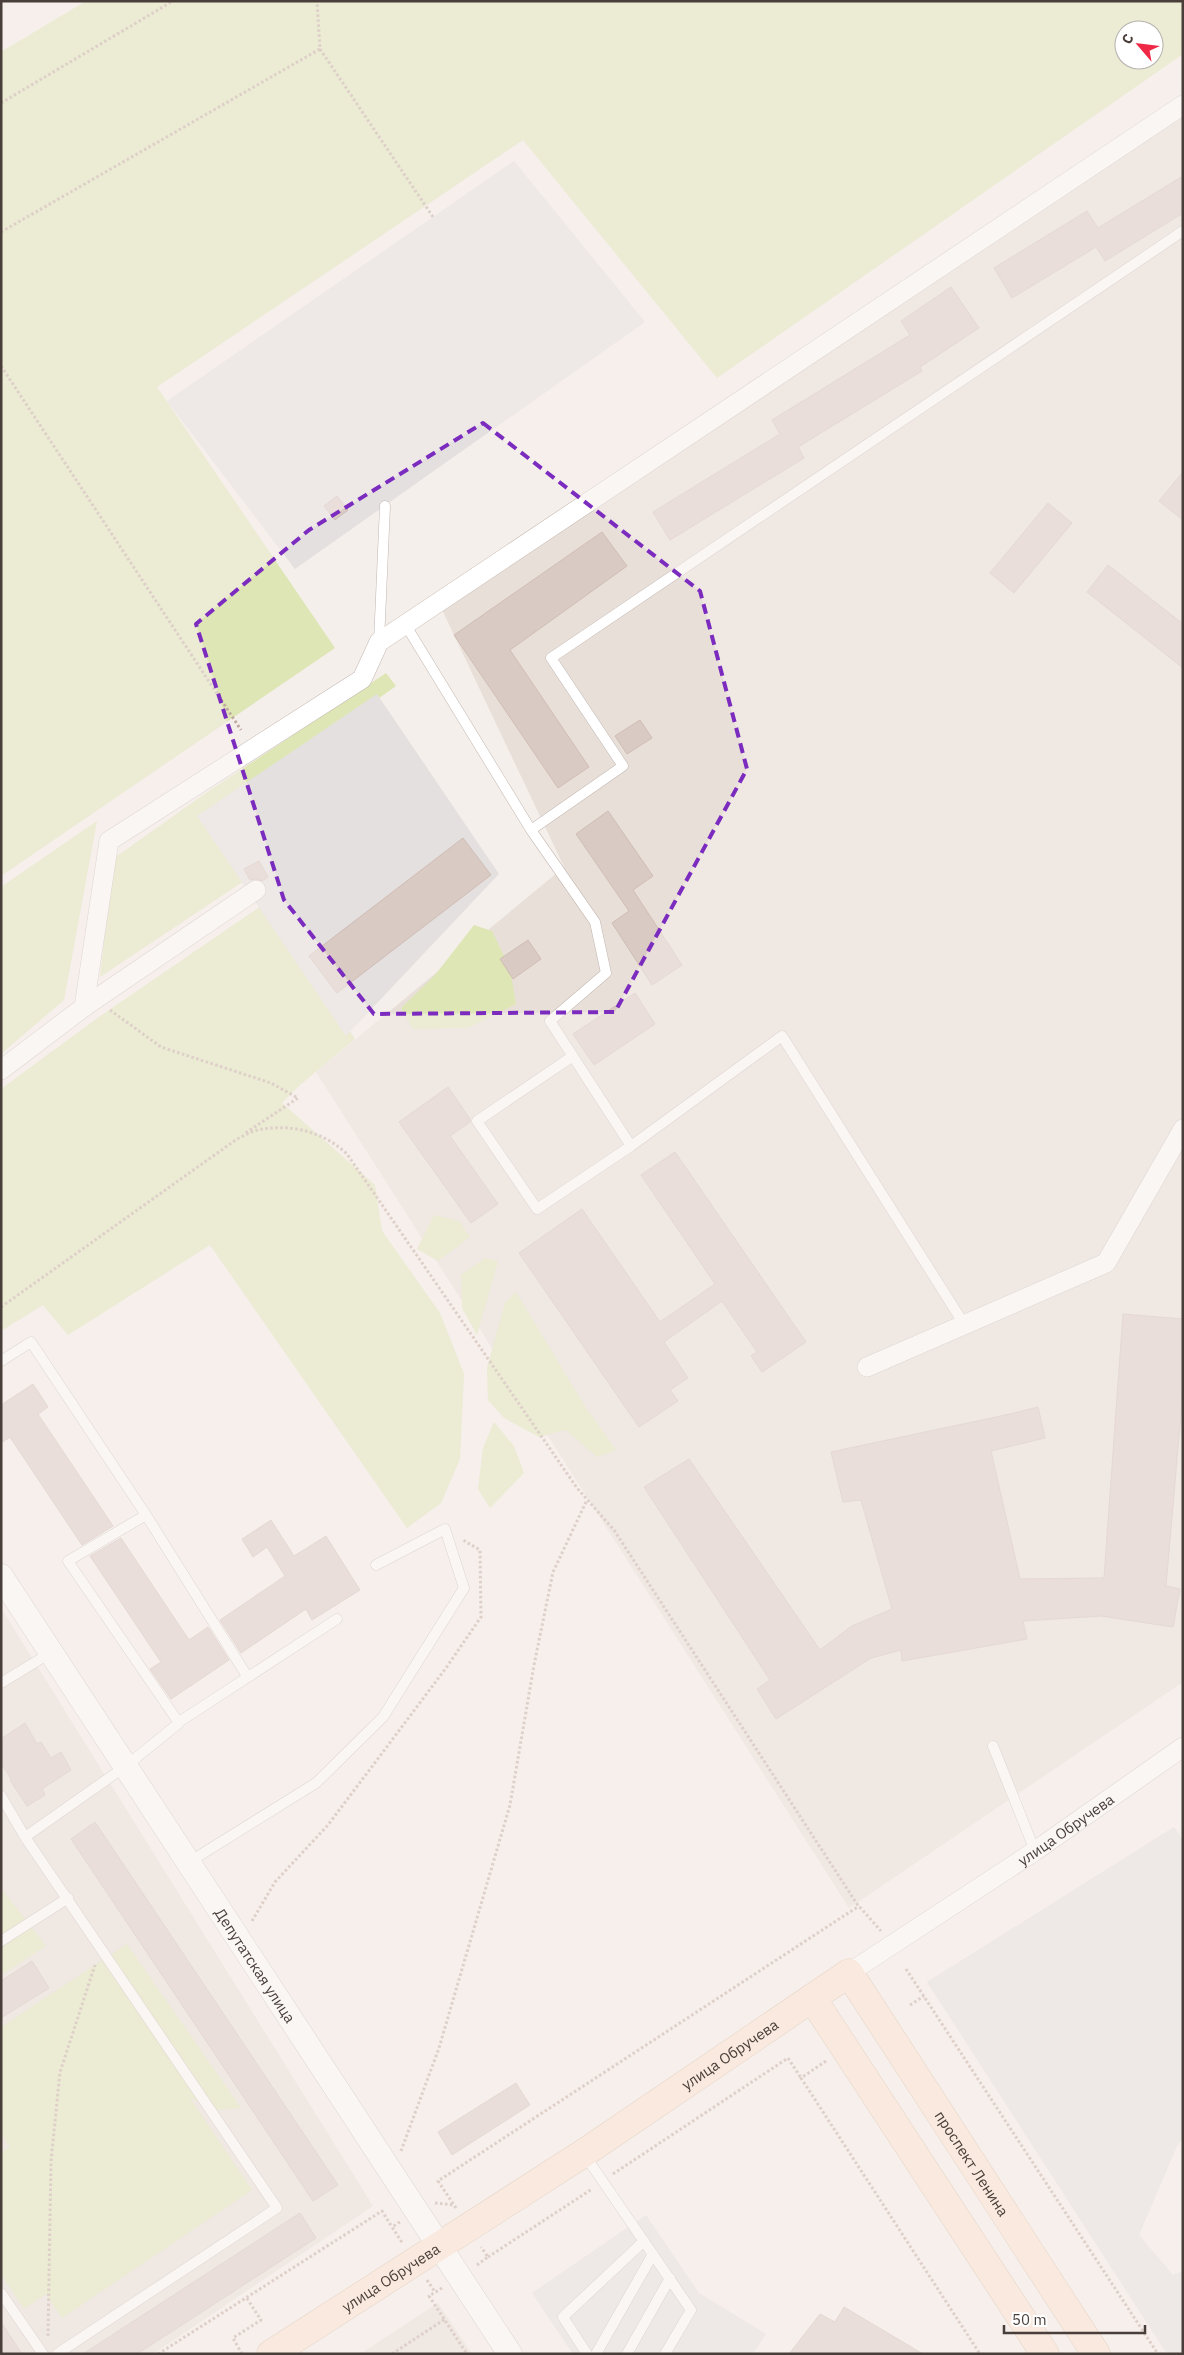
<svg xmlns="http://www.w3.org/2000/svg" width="1184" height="2355" font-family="'IBM Plex Sans',sans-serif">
  <rect width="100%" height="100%" fill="#f5efeb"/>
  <path fill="#e8dfd9" d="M1183 113V1682L849 1908 316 1072 564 867 435 595Z
    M1 1608 373 2206 153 2354H1Z
    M438 2303 472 2354H360Z"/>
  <path fill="#dfe6b6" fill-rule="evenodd" d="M86 1H1183V54L717 378 523 140 157 387 335 648 1 876V52ZM1124 30H1154V60H1124Z
    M386 673 396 686 221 812 256 873 100 977 113 859 203 795Z
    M97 821 64 1000 1 1054V887Z
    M267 902 355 1039 300 1085 282 1103 375 1185 382 1231 440 1313 464 1374 460 1459 441 1503 407 1528 210 1245 68 1335 43 1305 1 1331V1089L99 1017Z
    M474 925 492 931 510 968 516 1004 468 1028 413 1029 401 1008 435 975Z
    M434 1215 459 1221 470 1237 438 1261 417 1249Z
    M485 1258 498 1261 477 1335 462 1308 461 1275Z
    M516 1292 586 1408 616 1450 597 1457 566 1430 539 1437 504 1418 488 1400 487 1368 505 1303Z
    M494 1422 514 1446 524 1473 490 1508 478 1489 483 1448Z
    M1 1888 46 1946 1 1975Z
    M127 1944 241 2108 215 2110 190 2098 252 2190 62 2318 46 2294 24 2309 1 2274V2153L10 2147 1 2133V2027Z"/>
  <path fill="#e4e0df" d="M514 161 645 322 295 569 167 401Z
    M377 694 499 874 346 1036 197 816Z
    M1174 1827 1183 1840V2137L1177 2146 1139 2235 1173 2275 1183 2271V2351L1178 2354H1167L927 1982Z
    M646 2215 699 2293 766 2334 753 2354H573L532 2293Z"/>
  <path fill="#d9cac4" stroke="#d0bdb4" d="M1183 176V213L1105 261 1096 247 1012 298 994 268 1087 211 1098 228Z
    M951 287 979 328 920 367 922 371 798 447 804 458 670 540 653 512 780 434 772 420 910 335 901 321Z
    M1183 472V520L1159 501Z
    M337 496 348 510 335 520 324 506Z
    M1048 503 1072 523 1014 593 990 573Z
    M602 532 627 566 510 650 589 767 558 788 454 635Z
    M1108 565 1183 624V668L1087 592Z
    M640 720 652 738 627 754 615 736Z
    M608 811 653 876 633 890 682 965 652 985 612 923 629 911 576 834Z
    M463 838 491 875 337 993 309 956Z
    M259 861 268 877 262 881 256 879 250 880 244 869Z
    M528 940 541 959 513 979 500 959Z
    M635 993 655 1024 594 1065 573 1034Z
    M448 1087 470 1119V1122L450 1136 498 1204 471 1223 399 1122Z
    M675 1152 806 1342 762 1372 751 1356 757 1352 722 1301 664 1342 688 1378 670 1390 678 1401 639 1427 519 1253 582 1209 660 1322 715 1284 641 1175Z
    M1123 1314 1183 1319V1390L1166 1586 1180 1589 1173 1627 1101 1616 1023 1621 1027 1639 902 1661 901 1650 871 1658 776 1719 757 1689 770 1680 644 1487 689 1459 820 1650 852 1626 892 1609 861 1500 843 1502 831 1452 1010 1414 1038 1407 1045 1438 991 1451 1020 1579 1104 1578Z
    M33 1384 48 1407 38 1414 113 1526 82 1545 10 1437 1 1443V1405Z
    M271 1520 294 1556 326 1536 360 1590 312 1620 306 1609 241 1653 220 1620 285 1576 267 1547 253 1557 242 1539Z
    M121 1538 189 1640 208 1627 229 1660 171 1699 150 1669 161 1662 90 1556Z
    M25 1723 37 1744 41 1742 51 1758 61 1752 71 1770 42 1789 45 1795 27 1806 10 1780 11 1779 1 1763V1739Z
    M95 1822 338 2185 313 2201 71 1839Z
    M32 1961 49 1988 1 2018V1981Z
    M516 2083 530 2105 452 2155 438 2132Z
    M300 2213 316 2238 137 2354H83Z
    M844 2307 923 2354H789L820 2314 835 2322Z
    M1 2322 22 2354H1Z"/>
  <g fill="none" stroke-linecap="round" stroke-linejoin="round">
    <defs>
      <path id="service" d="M405 624 531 830 623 766 551 658 1183 231
        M379 642 385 506
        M531 830 595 922 606 973 550 1021 631 1146 782 1036 964 1324
        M573 1056 477 1121 537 1209 631 1146
        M1 1361 31 1342 146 1515 68 1561 179 1723 126 1766 25 1837 277 2208 57 2354
        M146 1515 247 1676
        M1 1683 52 1652
        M179 1722 337 1619
        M993 1746 1035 1851
        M1 1796 25 1837
        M189 1862 316 1783 383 1717 464 1588 445 1529 376 1565
        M1 1941 68 1898
        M584 2154 691 2310 665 2354
        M1 2293 43 2354
        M587 2354 563 2317 644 2241
        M596 2354 653 2254
        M627 2354 670 2278"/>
      <g id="minor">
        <path d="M84 1007 109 841 362 679 379 642 1183 105"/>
        <path d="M1 1070 84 1007 256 890"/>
        <path d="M867 1367 1106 1263 1183 1129"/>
        <path id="s1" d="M849 1973 1035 1851 1183 1747"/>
      </g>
      <g id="tertiary">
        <path id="s2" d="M1 1576 510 2354"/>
      </g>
      <g id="secondary">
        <path d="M812 1998 1045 2354"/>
        <path id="s3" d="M271 2354 584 2153 849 1973 1096 2354"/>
      </g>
    </defs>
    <use href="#service" stroke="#c3b7b1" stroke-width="11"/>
    <use href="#minor" stroke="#c3b7b1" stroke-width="20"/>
    <use href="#tertiary" stroke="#c3b7b1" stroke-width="25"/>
    <use href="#secondary" stroke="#d5b79f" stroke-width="29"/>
    <path stroke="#c1aba0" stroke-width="3" stroke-dasharray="2.5 2.5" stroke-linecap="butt" d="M320 49 433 217
      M1 103 173 1
      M1 232 320 49 317 1
      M1 366 241 730
      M110 1010 161 1047 271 1083 298 1098 244 1134
      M1 1307 237 1139C245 1135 254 1130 263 1129 294 1124 325 1133 347 1154L577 1488 614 1530 857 1904 881 1931
      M252 1921 275 1882 328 1825 446 1668 481 1617 480 1550 463 1540
      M906 1969 1158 2354
      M910 2005 924 1996
      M826 2061 801 2078 980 2354
      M401 2151 439 2048 510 1805 534 1665 553 1572 587 1500
      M613 2174 788 2058 801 2078
      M435 2203 454 2205
      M456 2208 438 2181 859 1906
      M400 2222 392 2227 403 2244
      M488 2257 592 2189
      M477 2265 488 2257 481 2247
      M427 2280 435 2292
      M442 2288 429 2296 467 2354
      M48 2336 51 2161 60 2072 95 1965
      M158 2354 382 2211 392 2227
      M242 2354 233 2338 261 2320 246 2297
      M392 2354 445 2319"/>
    <use href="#service" stroke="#fff" stroke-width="10"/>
    <use href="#minor" stroke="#fff" stroke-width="19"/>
    <use href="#tertiary" stroke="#fff" stroke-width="24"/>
    <use href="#secondary" stroke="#fce3ce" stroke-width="28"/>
  </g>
  <path d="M0 0H1184V2355H0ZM483 423 700 591 747 769 615 1012 374 1014 284 900 196 624 309 530Z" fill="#f5efeb" fill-opacity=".55" fill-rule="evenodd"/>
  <path fill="none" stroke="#7b2cbf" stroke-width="4" stroke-dasharray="10 6" stroke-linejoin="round" d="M483 423 700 591 747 769 615 1012 374 1014 284 900 196 624 309 530Z"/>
  <g text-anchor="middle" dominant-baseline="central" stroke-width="4.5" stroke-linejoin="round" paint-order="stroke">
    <g font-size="15" fill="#493e39" stroke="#fff">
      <text stroke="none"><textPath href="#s1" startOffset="260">улица Обручева</textPath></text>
      <text stroke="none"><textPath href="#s2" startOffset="465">Депутатская улица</textPath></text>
      <text stroke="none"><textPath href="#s3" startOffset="548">улица Обручева</textPath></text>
      <text stroke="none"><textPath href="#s3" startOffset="919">проспект Ленина</textPath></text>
      <text stroke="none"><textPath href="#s3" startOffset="142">улица Обручева</textPath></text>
    </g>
  </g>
  <rect width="1184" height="2355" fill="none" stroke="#493e39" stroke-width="5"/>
  <g transform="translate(1139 45) rotate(298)"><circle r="24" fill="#ffffff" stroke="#b6b2b0"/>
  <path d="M0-4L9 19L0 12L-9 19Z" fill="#ef2845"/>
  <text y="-8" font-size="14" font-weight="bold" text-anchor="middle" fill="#493e39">С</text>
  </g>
  <path d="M1004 2325v8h141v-8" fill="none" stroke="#493e39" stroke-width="2.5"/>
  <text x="1012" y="2325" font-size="15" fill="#493e39" stroke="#ffffff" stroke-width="4" paint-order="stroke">50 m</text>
</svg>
